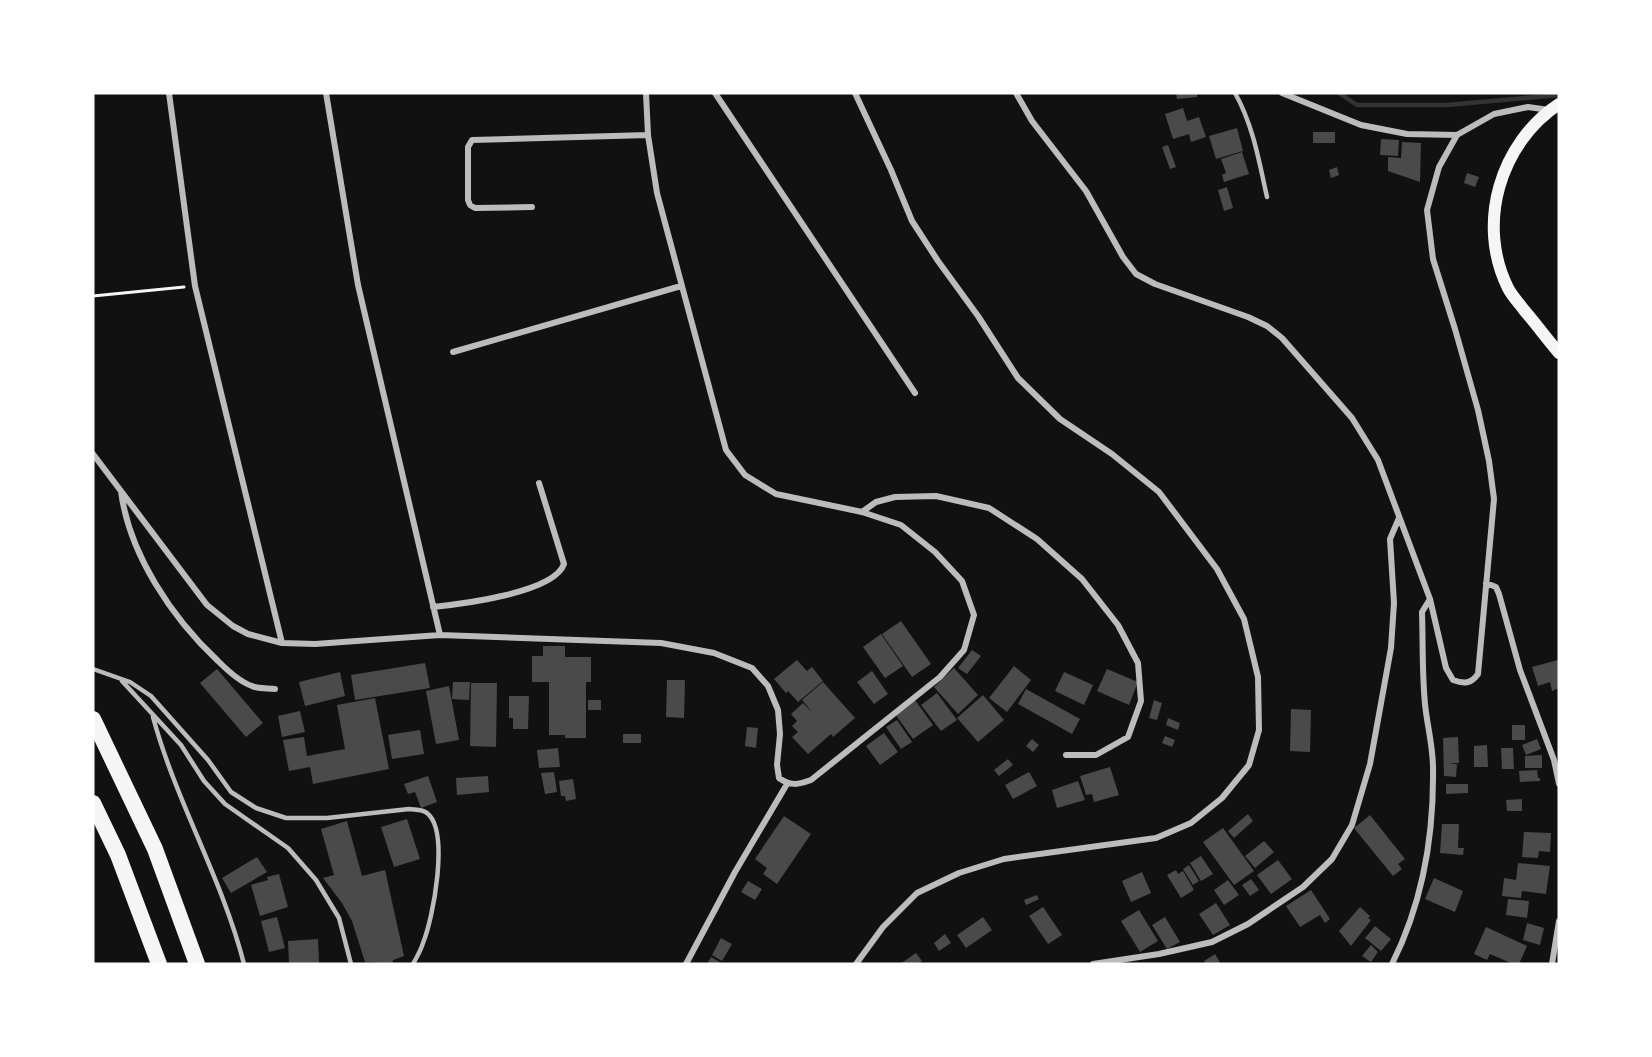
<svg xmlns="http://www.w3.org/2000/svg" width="1652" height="1057" font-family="Arial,sans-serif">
  <rect width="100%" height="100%" fill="#111"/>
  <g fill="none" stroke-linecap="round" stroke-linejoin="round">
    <path stroke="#333" stroke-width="4.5" d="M1339 93 1357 105H1447L1559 95"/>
  </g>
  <path fill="#4a4a4a" d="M1176 93H1197V97L1177 99Z
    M1183 108 1187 121 1199 117 1206 137 1191 142 1189 134 1173 139 1165 114Z
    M1237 128 1243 151 1216 159 1209 136Z
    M1313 132H1335V143H1313Z
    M1381 139 1399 140 1398 156 1380 155Z
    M1402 142 1421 143 1420 182 1388 171V157L1401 158Z
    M1168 145 1176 167 1170 169 1162 147Z
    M1242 152 1249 174 1224 182 1222 175 1226 173 1221 159Z
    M1337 167 1339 175 1331 178 1329 170Z
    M1467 173 1479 177 1475 187 1464 183Z
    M1227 187 1233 208 1224 211 1218 190Z
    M901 621 931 664 912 677 882 634Z
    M881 634 903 666 885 678 863 647Z
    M543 646H565V657H591V682H586V738H565V735H549V682H532V656H543Z
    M972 650 981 656 967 674 958 668Z
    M797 660 807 671 812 667 823 681 798 702 788 691 786 693 774 679Z
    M1558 660 1559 688 1552 691 1550 682 1538 686 1532 667Z
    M425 663 430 688 355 700 351 675Z
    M1014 666 1031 680 1007 712 989 698Z
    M954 668 978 695 958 714 934 687Z
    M217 669 263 723 246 737 200 683Z
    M1107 669 1138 682 1129 705 1097 691Z
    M872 671 888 694 874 704 857 682Z
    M340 672 345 696 305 706 299 682Z
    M1064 672 1093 685 1084 705 1055 691Z
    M667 680H685L684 718 666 717Z
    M453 682H470L469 700 452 699Z
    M823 682 855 718 833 737 831 734 808 754 792 737 798 732 792 726 797 721 791 714 803 703 813 713 802 700Z
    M471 683H497L496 747 470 746Z
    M449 686 459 740 436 744 426 691Z
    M1026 689 1080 719 1072 734 1018 704Z
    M937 693 957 720 941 731 921 705Z
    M983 695 1004 720 978 742 957 718Z
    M509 696H529L528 729H513V718H509Z
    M375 698 389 769 313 784 310 767 289 771 283 740 304 737 307 756 345 749 337 705Z
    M588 700H601V710H588Z
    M915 700 933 725 913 739 895 714Z
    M1154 700 1162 703 1157 720 1149 718Z
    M1291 709 1311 710 1310 752 1290 751Z
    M300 711 305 732 282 737 278 716Z
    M1168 718 1180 723 1178 730 1166 725Z
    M897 720 912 742 901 749 886 727Z
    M1512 725H1525V740H1512Z
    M747 727 758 728 756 748 745 746Z
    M420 730 424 754 392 759 388 735Z
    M884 733 898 752 880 765 866 746Z
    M623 734H641V743H623Z
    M1165 736 1175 740 1172 747 1162 743Z
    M1458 737 1459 763H1448L1457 764 1456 777 1444 776 1443 738Z
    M1032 739 1039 745 1033 752 1026 746Z
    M1537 739 1541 749 1526 755 1522 745Z
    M1487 745 1488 767H1474V746Z
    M558 748 560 767 539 768 537 750Z
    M1501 748H1513L1514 769H1502Z
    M1542 755V768H1525V756Z
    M1008 759 1013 765 999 776 994 770Z
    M1110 767 1119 795 1094 802 1092 794 1086 795 1080 776Z
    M1537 770 1538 778H1540V781L1520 782 1519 771Z
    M554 772 557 792 545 794 541 773Z
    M1029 772 1037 786 1013 799 1005 785Z
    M428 776 437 802 421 808 415 792 408 794 404 784Z
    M488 776 489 792 457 795 456 778Z
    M573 779 576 799 566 801 565 796H561L559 781Z
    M1078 781 1085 800 1057 808 1052 790Z
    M1446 784H1468V793L1446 794Z
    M1522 799V811H1507L1506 800Z
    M1248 814 1253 821 1234 838 1228 831Z
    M1370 815 1405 859 1398 864 1402 869 1393 876 1354 828Z
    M784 816 811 834 777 884 763 874 767 868 755 859Z
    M407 819 420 859 394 867 381 827Z
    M347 821 362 876 385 870 404 956 393 960 392 964 365 962 352 921 342 903 323 878 334 875 321 829Z
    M1442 824H1459L1458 848H1464L1463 855 1440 853Z
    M1223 828 1254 871 1234 885 1203 842Z
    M1524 832 1551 833 1550 852 1539 851 1538 858 1522 857Z
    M1264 841 1274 852 1255 868 1245 856Z
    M1201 856 1213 874 1201 881 1190 863Z
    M257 857 267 872 231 893 222 878Z
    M1278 860 1292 879 1271 894 1257 875Z
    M1518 863 1550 866 1546 894 1522 891 1521 898 1502 896 1504 878 1516 880Z
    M1189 865 1199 881 1193 885 1183 869Z
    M1176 870 1178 874 1183 871 1194 890 1181 898 1167 875Z
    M1142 872 1151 893 1131 902 1122 881Z
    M279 874 288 907 260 916 251 885 268 880 267 877Z
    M1434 878 1463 891 1455 912 1425 899Z
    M1251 879 1259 890 1250 896 1242 885Z
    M1228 880 1239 895 1224 905 1214 890Z
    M748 881 762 889 755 900 741 892Z
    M1311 890 1330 919 1325 923 1320 915 1300 927 1286 906Z
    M1037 895 1039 899 1026 905 1024 900Z
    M1508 899 1529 901 1527 918 1506 915Z
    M1216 903 1230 925 1213 935 1199 914Z
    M1043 907 1062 935 1048 944 1029 916Z
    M1360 907 1370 916 1368 918 1371 920 1351 946 1339 931Z
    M1139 910 1158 941 1140 952 1121 921Z
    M277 917 285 948 269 952 261 921Z
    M983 917 992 930 966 948 957 935Z
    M1165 917 1180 942 1167 949 1152 925Z
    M1527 923 1544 928 1540 945 1523 940Z
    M1375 926 1391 939 1381 951 1365 938Z
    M1486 927 1527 946 1519 964H1513L1490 954 1487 960 1474 954Z
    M945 934 951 943 939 951 934 943Z
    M721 938 732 944 722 961 712 955Z
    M318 939 319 964H289L288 941Z
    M1371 945 1378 952 1371 962 1362 956Z
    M916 953 922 961 918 964H900Z
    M1215 954 1221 964H1206L1204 961Z
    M711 957 723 964H707Z"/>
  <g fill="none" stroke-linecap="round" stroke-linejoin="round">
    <path stroke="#f5f5f5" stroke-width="3" d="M93 296 184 287"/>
    <path stroke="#bcbcbc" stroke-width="4.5" d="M1235 93C1253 125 1259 161 1267 197
      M93 669 130 682 151 696 208 760 231 792 256 808 286 818H327L409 809C415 810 422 809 427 813 450 831 433 919 423 943 421 950 417 957 413 964
      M122 681 181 745 204 781 225 804 288 848 316 880 339 918 351 964
      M153 717C176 802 222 878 244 964"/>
    <path stroke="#bcbcbc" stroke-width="6" d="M169 93 195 286 282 643
      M326 93 358 285 440 635
      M715 93 915 393
      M855 93 891 170 912 221 938 261 978 316 1018 378 1060 419 1112 454 1159 492 1217 569 1244 619 1258 677 1259 730 1249 765 1222 798 1191 823 1156 838 1004 859 959 873 917 893 883 927 856 964
      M1016 93 1032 121 1086 191 1123 257 1136 274 1155 284 1248 317 1267 326 1282 338 1352 418 1378 460 1430 599 1446 668 1453 680C1464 684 1471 684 1478 674L1494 499 1489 461 1478 410 1455 329 1433 259 1427 210 1439 167 1457 135
      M1282 93 1361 125 1407 134 1457 135 1494 114 1528 107 1549 110
      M532 207 475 208 470 205 468 200V147L472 140 648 135
      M453 352 681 286
      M93 454 207 605 233 626 248 634 282 643 315 644 440 635 661 643 714 653 752 668 768 686 778 710 780 734 777 765 779 778C790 786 798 785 811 780L940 677 964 650 974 615 962 581 935 552 901 525 862 512 776 494 745 475 726 450 657 193 648 135 646 93
      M121 491C129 554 172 618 218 661 227 670 240 682 252 686 258 689 268 688 275 689
      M862 512 876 502 895 497 936 496 989 508 1037 539 1082 579 1118 625 1138 663 1141 701 1128 737 1096 755H1066
      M1486 583 1496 587 1499 594 1520 670 1554 760 1559 784
      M433 607C461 604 554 593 564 564L539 483
      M686 964 735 872 787 784
      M1093 964 1159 954 1212 942 1248 924 1303 887 1332 859 1352 825 1370 764 1391 648 1394 603 1390 539 1399 518
      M1392 964C1422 904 1434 835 1433 768 1433 746 1427 725 1425 704 1422 673 1423 642 1422 612L1430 599
      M1552 964 1559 921"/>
    <path stroke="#f5f5f5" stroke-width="12" d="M1559 104C1500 143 1476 224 1508 288 1512 296 1519 303 1524 310 1536 324 1547 339 1559 353"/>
    <path stroke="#f5f5f5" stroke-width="16" d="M93 719 155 849 197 964
      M93 803 118 855 159 964"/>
  </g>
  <rect width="1652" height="1057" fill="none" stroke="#ffffff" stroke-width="189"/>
</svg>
